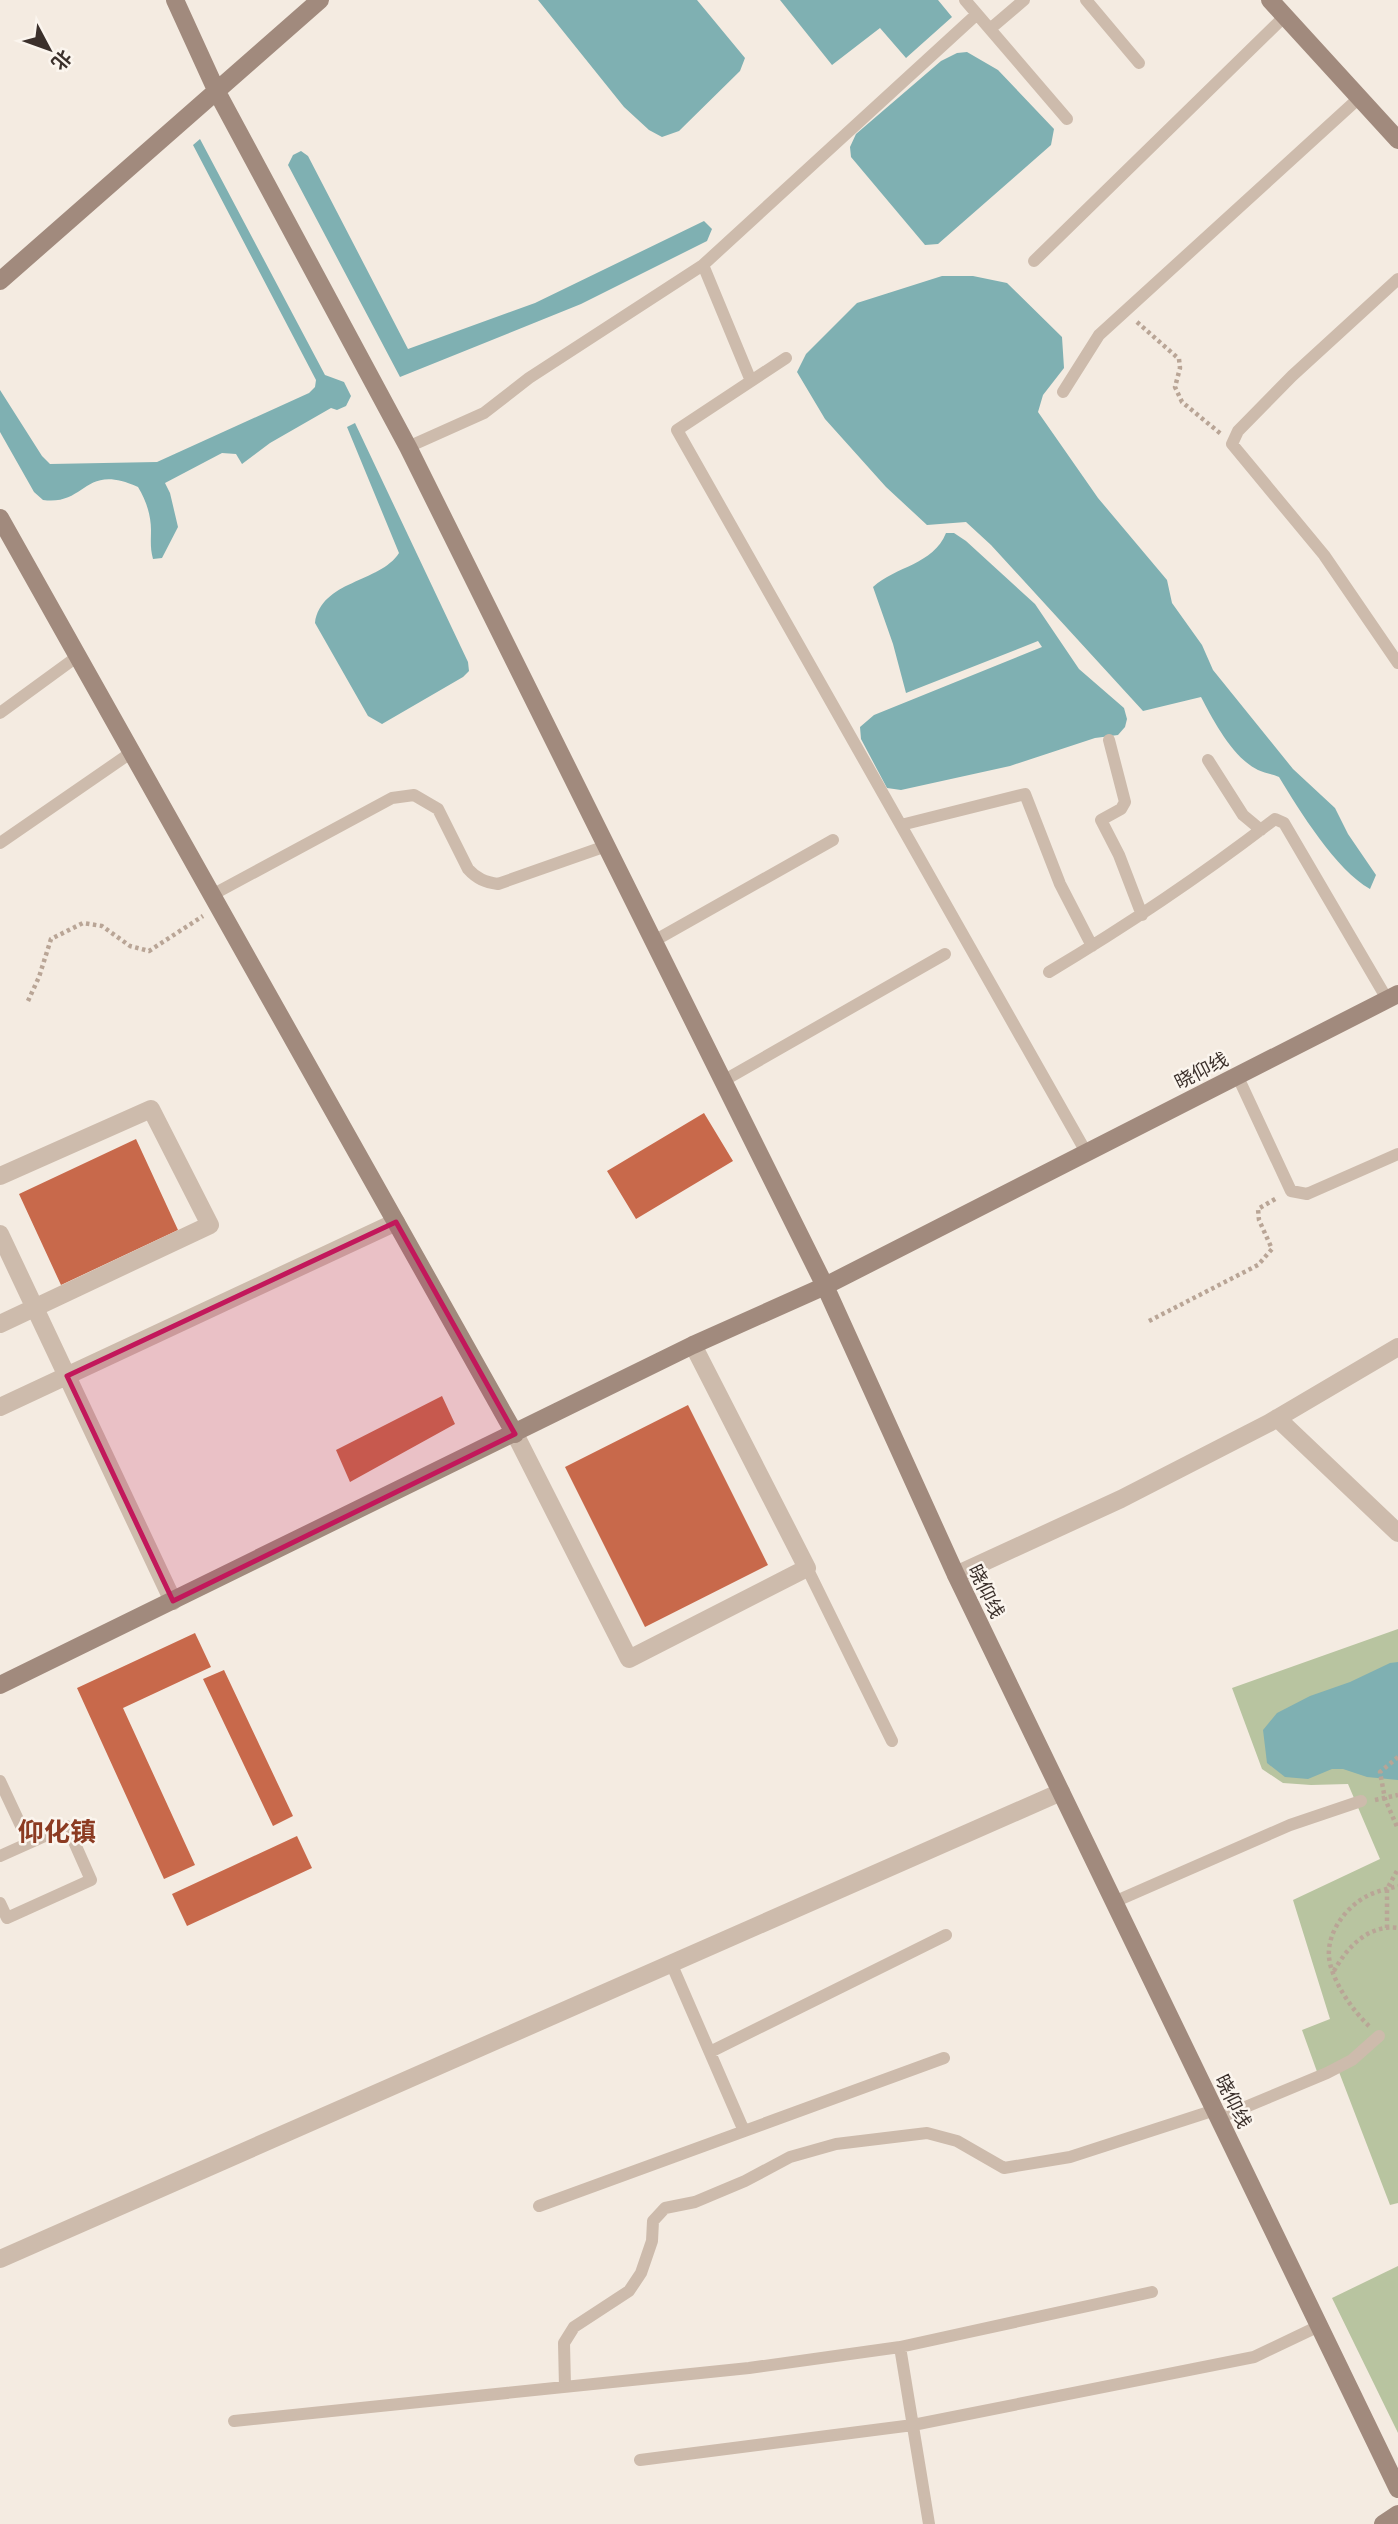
<svg xmlns="http://www.w3.org/2000/svg" width="1398" height="2524" font-family="'Golos Text','Noto Sans SC',sans-serif">
  <rect width="100%" height="100%" fill="#f4ebe1"/>
  <path fill="#b8c4a0" d="M1398 1629V2203L1390 2205 1339 2072 1320 2080 1302 2030 1330 2019 1293 1900 1380 1859 1348 1784 1311 1785 1283 1783 1262 1769 1232 1688Z
    M1398 2266V2433L1332 2298Z"/>
  <path fill="#7fb0b2" d="M538 0H697L745 58 740 71 679 131 662 137 649 130 624 107Z
    M780 0H938L952 17 906 58 880 28 832 65Z
    M967 52 998 70 1054 129 1051 145 938 244 925 245 851 157 850 147 856 134 941 61 957 53Z
    M200 139 325 375 344 382 351 396 346 406 337 410 331 408 270 443 242 464 236 454 222 453 165 483 170 493 178 527 162 558 153 559C150 548 151 541 151 530 151 515 146 500 138 487 83 462 87 506 43 500L34 492 0 432V390L42 456 50 464 157 462 309 393 315 387 316 380 193 145Z
    M301 151 308 156 408 349 535 303 704 221 712 229 707 241 581 304 400 377 288 165 293 155Z
    M942 276H973L1007 283 1062 337 1064 368 1043 395 1038 412 1098 498 1167 580 1172 603 1202 645 1213 670 1293 769 1335 808 1348 834 1376 875 1370 889C1336 870 1299 810 1279 777 1272 774 1264 773 1258 770 1233 758 1213 720 1201 697L1143 711 991 545 966 522 927 525 886 487 825 419 797 372 806 354 857 303Z
    M355 423 468 662 469 671 463 677 382 724 368 716 315 623C321 580 380 583 399 553L347 427Z
    M946 533H954L966 541 1035 604 1079 669 1124 708 1127 719 1125 727 1118 735 1095 738 1010 766 901 790 887 788 861 739 860 727 874 715 1042 647 1038 641 906 693 893 644 873 587C896 566 933 565 946 533Z
    M1398 1662V1780L1367 1777 1343 1769H1332L1308 1779 1285 1777 1267 1763 1263 1730 1277 1713 1310 1696 1350 1682 1390 1663Z"/>
  <path fill="#c8694b" d="M704 1113 733 1161 636 1219 607 1171Z
    M136 1139 178 1230 61 1285 19 1194Z
    M442 1396 455 1424 350 1482 336 1450Z
    M688 1405 768 1565 645 1627 565 1467Z
    M195 1633 211 1667 123 1708 195 1865 164 1879 77 1688Z
    M224 1670 293 1816 273 1826 203 1679Z
    M297 1836 312 1868 187 1926 172 1894Z"/>
  <g fill="none" stroke-linecap="round" stroke-linejoin="round">
    <path stroke="#b9a596" stroke-width="4.5" stroke-dasharray="3.5 3.5" stroke-linecap="butt" d="M1137 322 1179 359 1180 368 1175 387 1182 402 1221 434
      M28 1001 39 977 51 939 83 923 102 926 130 946 149 951 203 916
      M1149 1321 1258 1265 1272 1249 1259 1220 1258 1209 1277 1198
      M1398 1757 1380 1772 1385 1799 1398 1829
      M1375 1800 1398 1795
      M1387 1928V1889L1398 1869
      M1334 1971C1347 1947 1369 1924 1398 1928
      M1369 2026C1353 2011 1331 1980 1329 1957 1327 1932 1346 1907 1367 1896 1376 1891 1388 1889 1398 1886"/>
    <path stroke="#cdbbac" stroke-width="12" d="M965 0 1067 119
      M1086 0 1139 63
      M990 29 1024 0
      M1034 261 1285 16
      M703 265 751 381
      M1398 279 1292 376 1238 431 1232 444 1324 555 1398 663
      M786 358 677 430 1086 1152
      M1063 392 1099 335 1359 98
      M408 447 484 413 529 378 703 265 977 14
      M0 713 78 656
      M1109 740 1125 802 1121 809 1101 820 1119 855 1142 915
      M1208 760 1243 815 1261 830
      M901 825 1025 794 1060 884 1092 946
      M0 843 132 752
      M212 895 392 798 414 795 438 809 468 869C477 879 485 882 498 884L606 846
      M654 941 833 840
      M1049 972C1128 925 1202 875 1275 819L1284 823 1387 999
      M1237 1075 1291 1191 1307 1194 1398 1154
      M723 1081 945 954
      M807 1568 892 1741
      M0 1781 29 1843
      M0 1856 67 1826 91 1880 7 1918 0 1903
      M1114 1902 1290 1825 1361 1801
      M671 1963 744 2131
      M710 2052 946 1935
      M1219 2118 1327 2073 1352 2060 1379 2036
      M539 2206 944 2058
      M900 2347 929 2524
      M565 2387 564 2343 574 2327 629 2291 641 2273 652 2241 653 2221 665 2208 695 2202 745 2181 790 2157 836 2144 927 2133 957 2141 1004 2168 1070 2157 1215 2110
      M234 2421 749 2368 900 2347 1152 2292
      M640 2460 913 2425 1254 2357 1319 2326"/>
    <path stroke="#cdbbac" stroke-width="18" d="M0 1176 151 1109 210 1225 0 1324
      M0 1234 173 1601
      M0 1407 396 1222
      M1277 1418 1398 1533
      M515 1434 629 1659 807 1568 693 1345
      M956 1575 1121 1499 1269 1423 1398 1347
      M0 2259 1061 1792"/>
    <path stroke="#a18a7d" stroke-width="18" d="M175 0 217 92 408 447 825 1286 956 1575 1398 2489
      M1270 0 1398 140
      M0 281 320 0
      M0 518 515 1434
      M0 1685 693 1345 825 1286 1398 994
      M1383 2524 1398 2514"/>
  </g>
  <path fill="#c2185b" fill-opacity="0.2" stroke="#c2185b" stroke-width="5" stroke-linejoin="round" d="M396 1222 515 1434 173 1601 67 1376Z"/>
  <g text-anchor="middle" dominant-baseline="central" stroke-width="5" stroke-linejoin="round" paint-order="stroke">
    <g font-size="19" fill="#3b302b" stroke="#fbf5ee">
      <text transform="translate(1201 1070) rotate(-27)">晓仰线</text>
      <text transform="translate(987 1591) rotate(64)">晓仰线</text>
      <text transform="translate(1234 2101) rotate(64)">晓仰线</text>
    </g>
    <g font-size="26" font-weight="bold" fill="#8c3b22" stroke="#fbf5ee">
      <text x="57" y="1831">仰化镇</text>
    </g>
  </g>
  <g transform="translate(49 49) rotate(131)" stroke="#fbf5ee" stroke-width="5" paint-order="stroke">
  <path d="M0-5L12 26L0 18L-12 26Z" fill="#3b302b"/>
  <text y="-10" font-size="19" font-weight="bold" text-anchor="middle" fill="#3b302b">北</text>
  </g>
</svg>
